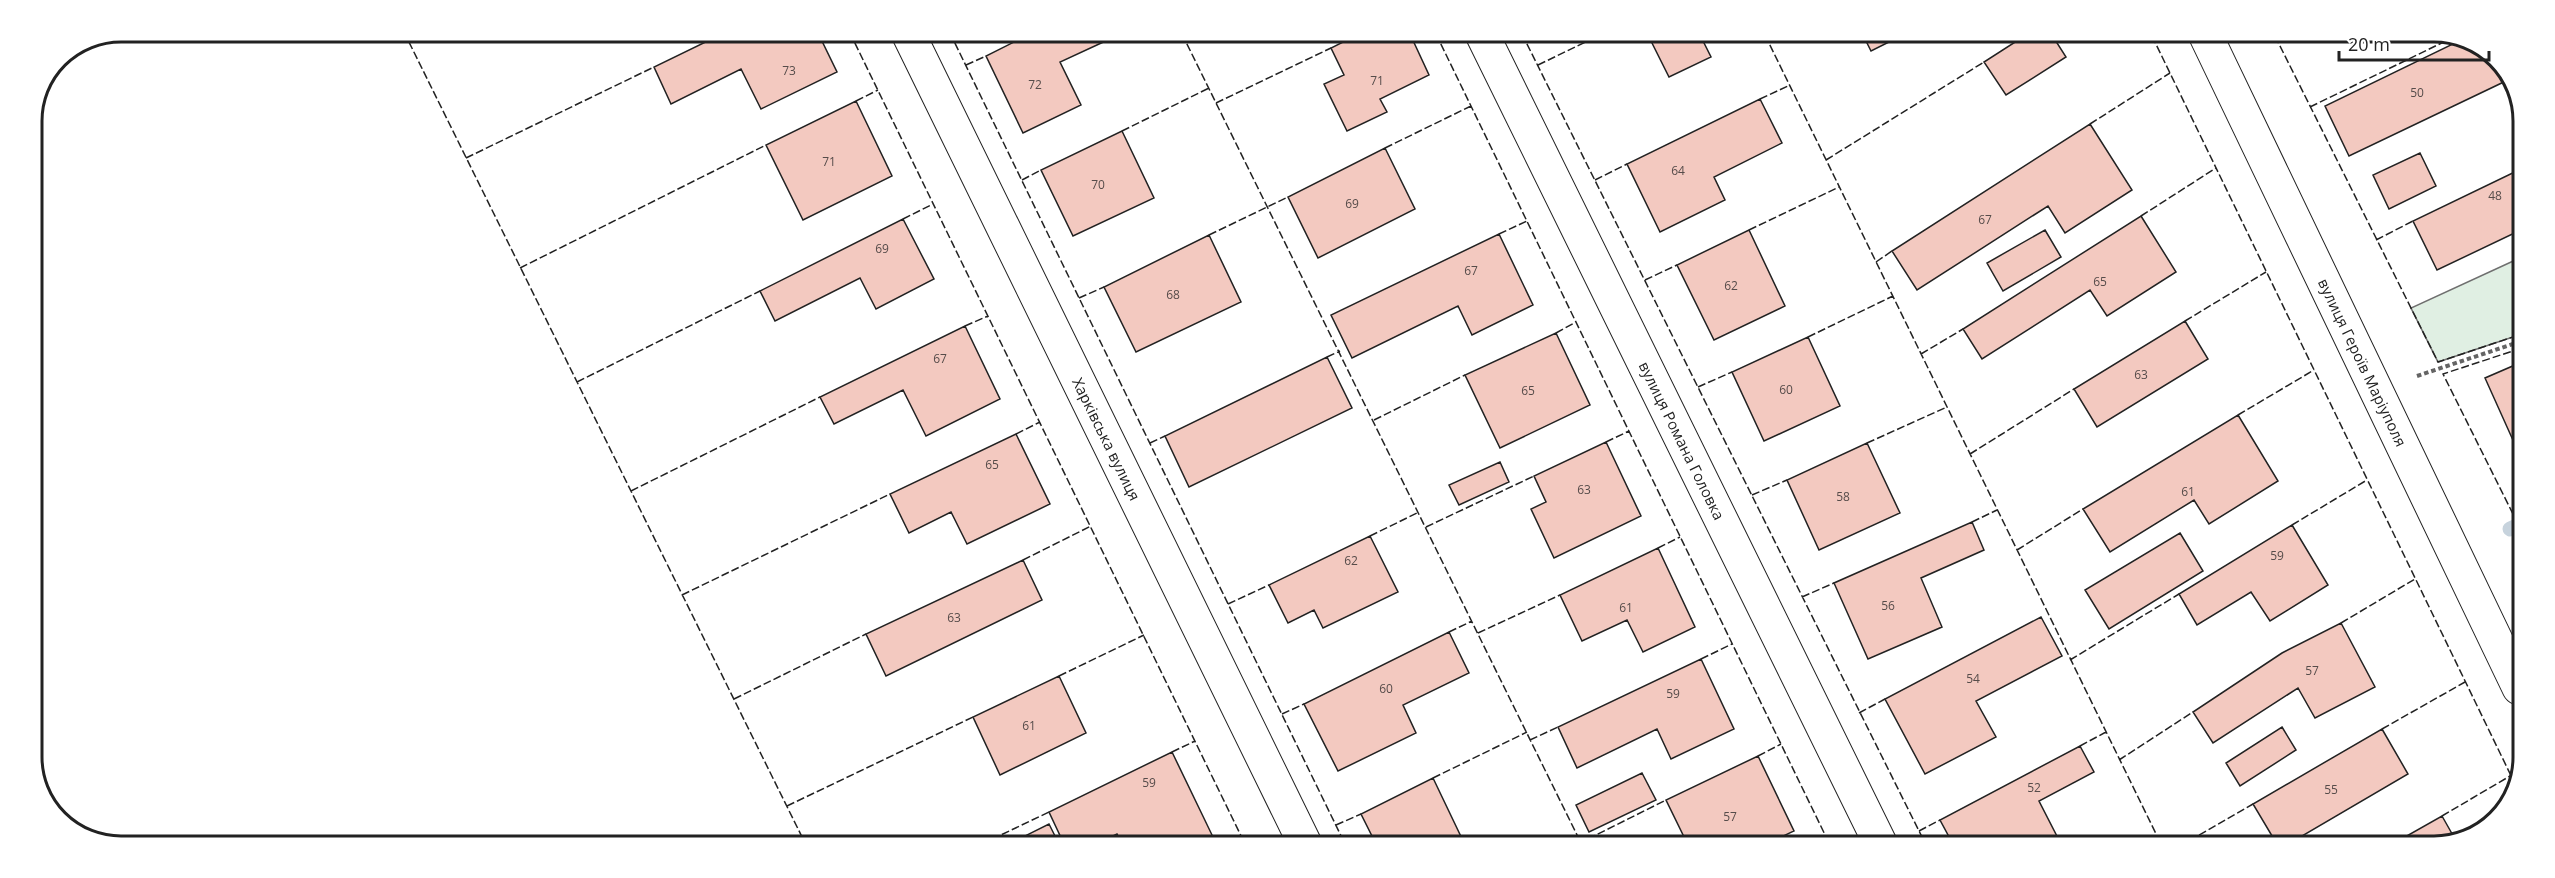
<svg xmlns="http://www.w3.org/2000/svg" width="2555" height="878" font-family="'Open Sans',sans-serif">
  <rect width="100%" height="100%" fill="#fff"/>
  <path fill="#e0efe3" stroke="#6f6f6f" stroke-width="1.5" d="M2522 257V334L2438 362 2411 308Z"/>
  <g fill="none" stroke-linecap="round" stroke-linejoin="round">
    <path stroke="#c7d3dd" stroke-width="15" d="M2510 529 2521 524"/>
  </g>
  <path fill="#f3c9c0" stroke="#222" stroke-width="1.5" d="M724 33H818L837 72 761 109 741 69 671 104 654 67Z
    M1032 33H1110L1112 38 1060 62 1081 105 1023 133 986 56Z
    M1359 34H1410L1429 75 1380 99 1387 112 1347 131 1324 84 1344 75 1331 48Z
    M1648 35H1700L1711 57 1669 77Z
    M1863 35H1903L1871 51Z
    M2026 35H2052L2066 57 2006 95 1984 62Z
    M2465 38 2505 66 2510 79 2349 156 2325 106Z
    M1760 99 1782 143 1714 177 1725 200 1660 232 1627 164Z
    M856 101 892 176 803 220 766 145Z
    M2090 124 2132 190 2065 233 2048 206 1917 290 1892 251Z
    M1122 131 1154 198 1073 236 1041 170Z
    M1385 148 1415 209 1318 258 1288 197Z
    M2420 153 2436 186 2389 209 2373 175Z
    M2523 168V229L2437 270 2413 221Z
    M2141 216 2176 272 2107 316 2090 290 1982 359 1963 329Z
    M903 219 934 279 876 309 860 278 775 321 760 291Z
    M1749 230 1785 306 1714 340 1677 265Z
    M2045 230 2061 257 2003 291 1987 263Z
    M1499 234 1533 305 1472 335 1458 306 1352 358 1331 315Z
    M1209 235 1241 302 1136 352 1104 287Z
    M2185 321 2208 359 2097 427 2074 389Z
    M965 326 1000 399 926 436 903 390 834 424 820 397Z
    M1556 333 1590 405 1500 448 1465 375Z
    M1808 337 1840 406 1764 441 1732 372Z
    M1327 357 1352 408 1189 487 1165 436Z
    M2522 362 2521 458 2485 378Z
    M2238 415 2278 481 2209 524 2194 500 2110 552 2083 509Z
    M1016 434 1050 504 967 544 951 512 909 533 890 494Z
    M1606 442 1641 516 1554 558 1531 509 1546 502 1534 476Z
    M1867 443 1900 513 1819 550 1787 480Z
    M1500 462 1509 482 1459 505 1449 485Z
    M1972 522 1984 550 1921 578 1942 627 1868 659 1834 583Z
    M2292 525 2328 585 2270 621 2251 592 2197 625 2179 594Z
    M2180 533 2203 571 2109 629 2085 590Z
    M1370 536 1398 592 1323 628 1314 610 1288 623 1269 585Z
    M1658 548 1695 627 1643 652 1627 620 1582 641 1560 595Z
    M1023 560 1042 600 886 676 866 634Z
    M2041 617 2062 656 1976 701 1996 737 1925 774 1885 699Z
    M2341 623 2375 687 2315 718 2298 688 2213 743 2193 712 2282 653Z
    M1449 632 1469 673 1403 705 1416 733 1338 771 1304 704Z
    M1701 659 1734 729 1671 759 1657 729 1577 768 1558 727Z
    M1059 676 1086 733 1000 775 973 717Z
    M2282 727 2296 750 2240 786 2226 763Z
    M2382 729 2408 774 2285 846H2278L2253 804Z
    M2080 746 2094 772 2039 801 2062 846H1954L1940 820Z
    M1172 752 1213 837 1197 844H1122L1117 834 1096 844H1064L1049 812Z
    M1758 756 1794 831 1764 845H1688L1666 800Z
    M1642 773 1656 800 1589 832 1576 805Z
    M1433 778 1465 845 1376 844 1361 814Z
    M2442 816 2455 839 2434 846H2389Z
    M1049 824 1059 844H1009Z"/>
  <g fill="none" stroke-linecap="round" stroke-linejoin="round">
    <defs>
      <g id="minor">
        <path id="s1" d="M908 33 1305 844"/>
        <path id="s2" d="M1482 34 1881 845"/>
        <path id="s3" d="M2206 36 2519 688"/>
      </g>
    </defs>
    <use href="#minor" stroke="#222" stroke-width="35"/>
    <path stroke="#646464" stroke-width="4" stroke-dasharray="4.5 3" stroke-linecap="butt" d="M2417 376 2522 341"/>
    <use href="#minor" stroke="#fff" stroke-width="33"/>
    <path stroke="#222" stroke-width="1.5" stroke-dasharray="8 3" stroke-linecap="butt" d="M404 32 805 843
      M850 33 1245 844
      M950 33 1345 844
      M1182 34 1582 845
      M1436 34 1830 845
      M1522 34 1926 845
      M1765 35 2162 846
      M2152 36 2517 788
      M2275 36 2438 362 2522 334
      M408 41 427 32
      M966 65 986 56
      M1538 65 1602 34
      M1760 99 1790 85
      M856 101 878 90
      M1216 103 1331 48
      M2310 107 2456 36
      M2090 124 2170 73
      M1122 131 1209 88
      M1385 148 1471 106
      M466 158 654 67
      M1826 160 1984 62
      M1022 180 1041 170
      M1595 180 1627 164
      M2141 216 2216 168
      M903 219 933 204
      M1749 230 1839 187
      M1499 234 1527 221
      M1209 235 1288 197
      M2376 240 2413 221
      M1876 262 1892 251
      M520 268 766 145
      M1645 280 1677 265
      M1079 298 1104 287
      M2185 321 2266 272
      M965 326 988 316
      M1556 333 1576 322
      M1808 337 1893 296
      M1921 354 1963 329
      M1327 357 1340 351
      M577 382 760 291
      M1698 387 1732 372
      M2238 415 2314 370
      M1374 420 1465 375
      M1016 434 1040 422
      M1606 442 1629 431
      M1150 443 1165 436
      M1867 443 1947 407
      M1970 454 2074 389
      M631 491 820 397
      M1752 495 1787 480
      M2521 515 2515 518 2443 374 2522 348
      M1972 522 1997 510
      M2292 525 2367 480
      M1426 527 1534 476
      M1370 536 1419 512
      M1658 548 1680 537
      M2017 550 2083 509
      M1023 560 1091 526
      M682 595 890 494
      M1802 597 1834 583
      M1228 604 1269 585
      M2341 623 2415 579
      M1449 632 1472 621
      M1478 633 1560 595
      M1701 659 1732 644
      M2070 660 2179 594
      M1059 676 1144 635
      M734 699 866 634
      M1859 713 1885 699
      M1282 714 1304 704
      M2382 729 2465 682
      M1530 740 1558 727
      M2080 746 2106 732
      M1172 752 1195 741
      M1758 756 1781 744
      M2119 760 2193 712
      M1433 778 1527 732
      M787 806 973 717
      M2442 816 2510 776
      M1336 825 1361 814
      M1919 831 1940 820
      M982 844 1049 812
      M1578 844 1666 800
      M2151 844 2159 839
      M2180 846 2253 804"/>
  </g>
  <g text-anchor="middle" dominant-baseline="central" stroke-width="4.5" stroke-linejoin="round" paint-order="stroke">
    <g font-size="12" fill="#564c4a">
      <text x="789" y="70">73</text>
      <text x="1377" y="80">71</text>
      <text x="1035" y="84">72</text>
      <text x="2417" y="92">50</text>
      <text x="829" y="161">71</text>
      <text x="1678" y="170">64</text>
      <text x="1098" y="184">70</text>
      <text x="2495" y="195">48</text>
      <text x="1352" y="203">69</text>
      <text x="1985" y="219">67</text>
      <text x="882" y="248">69</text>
      <text x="1471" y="270">67</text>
      <text x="2100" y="281">65</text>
      <text x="1731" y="285">62</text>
      <text x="1173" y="294">68</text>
      <text x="940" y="358">67</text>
      <text x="2141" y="374">63</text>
      <text x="1786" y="389">60</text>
      <text x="1528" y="390">65</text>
      <text x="992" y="464">65</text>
      <text x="1584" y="489">63</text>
      <text x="2188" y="491">61</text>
      <text x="1843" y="496">58</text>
      <text x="2277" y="555">59</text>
      <text x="1351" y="560">62</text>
      <text x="1888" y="605">56</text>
      <text x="1626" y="607">61</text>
      <text x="954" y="617">63</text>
      <text x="2312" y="670">57</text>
      <text x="1973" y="678">54</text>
      <text x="1386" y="688">60</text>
      <text x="1673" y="693">59</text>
      <text x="1029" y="725">61</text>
      <text x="1149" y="782">59</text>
      <text x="2034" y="787">52</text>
      <text x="2331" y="789">55</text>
      <text x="1730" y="816">57</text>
    </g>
    <g font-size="15" fill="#222" stroke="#fff">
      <text stroke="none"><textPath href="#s3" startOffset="362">вулиця Героїв Маріуполя</textPath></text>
      <text stroke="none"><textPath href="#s1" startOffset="452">Харківська вулиця</textPath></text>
      <text stroke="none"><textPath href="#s2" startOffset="453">вулиця Романа Головка</textPath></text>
    </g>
  </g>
  <path d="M0 0H2555V878H0ZM121 42H2434A79 79 0 0 1 2513 121V757A79 79 0 0 1 2434 836H121A79 79 0 0 1 42 757V121A79 79 0 0 1 121 42Z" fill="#fff" fill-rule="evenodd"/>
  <path fill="none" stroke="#222" stroke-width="3" d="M121 42H2434A79 79 0 0 1 2513 121V757A79 79 0 0 1 2434 836H121A79 79 0 0 1 42 757V121A79 79 0 0 1 121 42Z"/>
  <path d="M2339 51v9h150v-9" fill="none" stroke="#222222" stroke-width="3"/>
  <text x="2348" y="51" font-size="18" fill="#222222" stroke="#ffffff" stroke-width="4.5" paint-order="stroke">20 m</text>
</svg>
